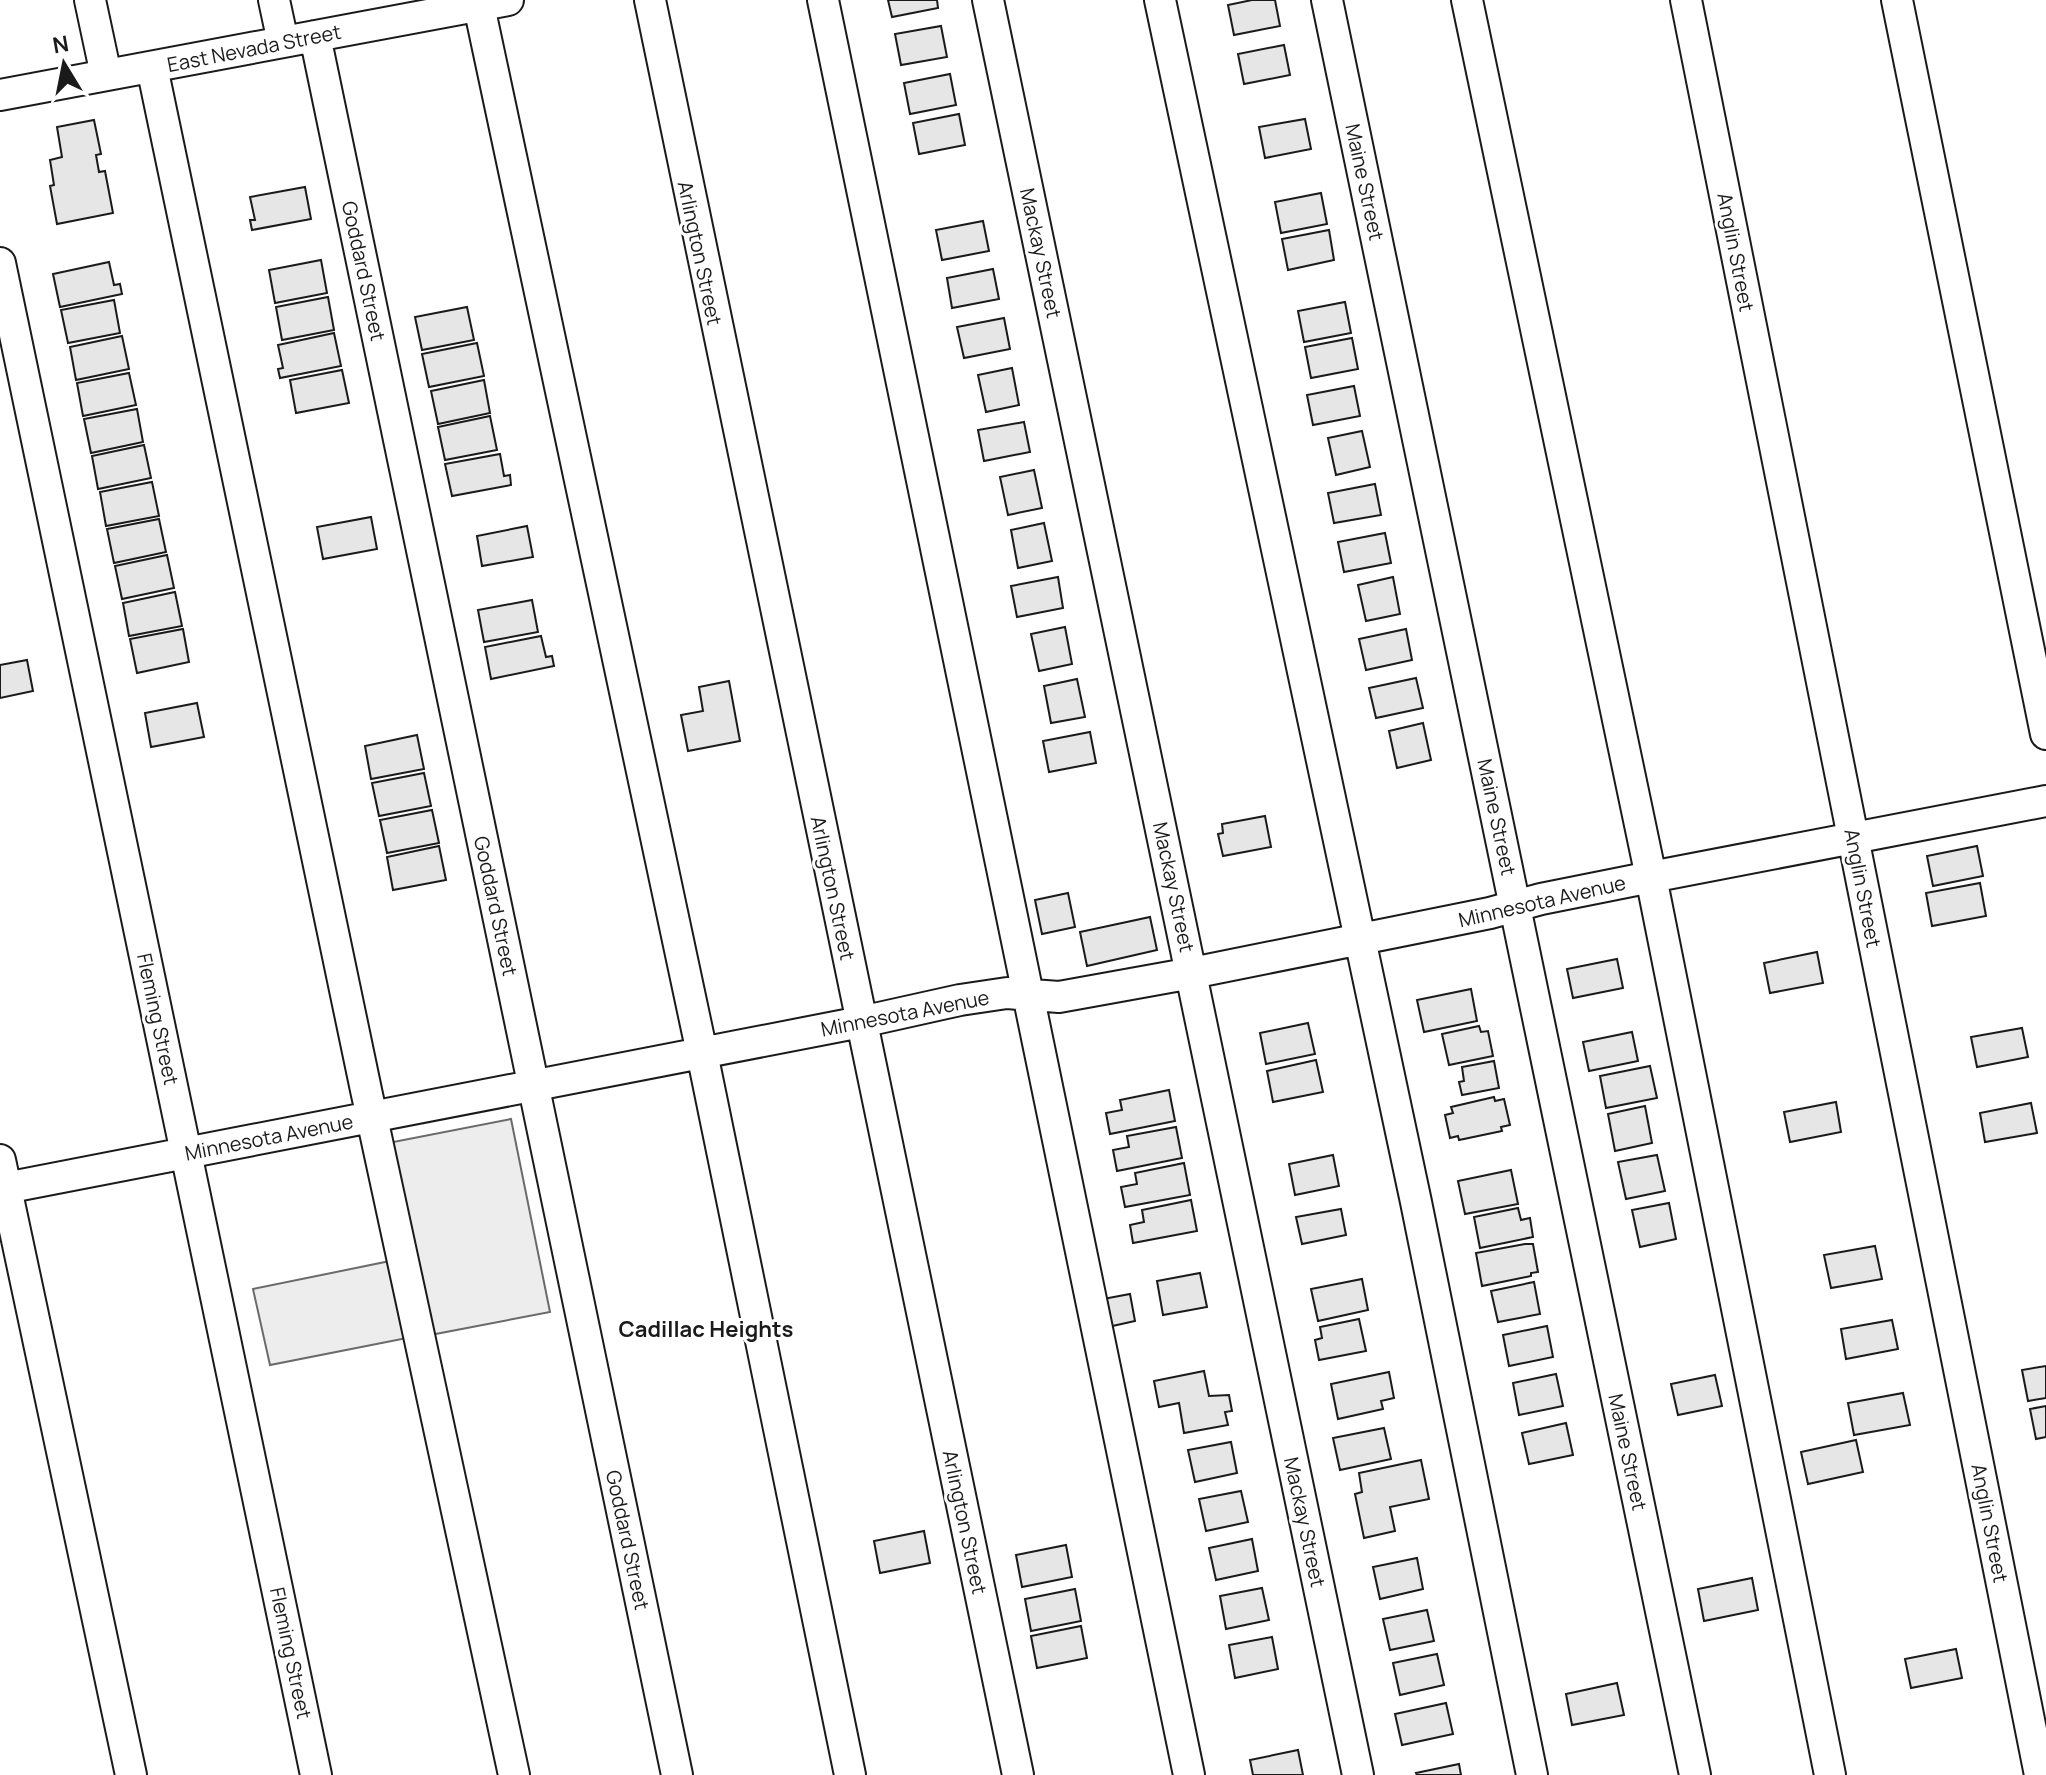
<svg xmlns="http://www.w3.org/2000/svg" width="2046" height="1775" font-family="Manrope,sans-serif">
  <rect width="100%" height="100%" fill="#fff"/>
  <path fill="#ededed" stroke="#6a6a6a" stroke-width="2" d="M511 1119 550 1312 425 1336 383 1144Z
    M390 1261 407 1338 270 1365 253 1289Z"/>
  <path fill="#e6e6e6" stroke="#1a1a1a" stroke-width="2" d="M888 0H937L938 8 892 17Z
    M1252 0H1275L1280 26 1234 35 1228 5Z
    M941 26 947 57 901 65 895 34Z
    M1284 45 1290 75 1244 84 1238 54Z
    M950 74 956 105 910 114 904 83Z
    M959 114 965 145 919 154 913 123Z
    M1305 119 1311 149 1265 158 1259 127Z
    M94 120 101 154 96 155 99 172 105 171 113 213 57 224 50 186 54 185 50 160 62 157 57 127Z
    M305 187 311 219 252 230 250 220H255L250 197Z
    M1321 193 1327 224 1281 233 1275 202Z
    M983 221 989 251 942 260 936 230Z
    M1329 230 1334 260 1288 270 1282 239Z
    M321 260 327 293 275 303 269 270Z
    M109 262 114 285 120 284 122 294 60 307 53 274Z
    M993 269 999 299 952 308 947 278Z
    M328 297 334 330 282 340 276 307Z
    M114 300 120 333 68 343 61 310Z
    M1345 302 1351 333 1304 342 1298 311Z
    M467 307 474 340 422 350 415 317Z
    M1004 318 1010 349 964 358 957 327Z
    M334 333 341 366 280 378 278 369 283 368 278 345Z
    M122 336 129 369 76 380 70 347Z
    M1352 338 1358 369 1311 378 1305 347Z
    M477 343 484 376 429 387 422 354Z
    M1012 368 1019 405 986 412 978 375Z
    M342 370 349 403 296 413 290 380Z
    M129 373 136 405 83 416 77 383Z
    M484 380 490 413 438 424 431 391Z
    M1354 386 1360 416 1313 425 1307 395Z
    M137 409 143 442 91 453 84 419Z
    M490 416 497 450 445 460 438 427Z
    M1024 422 1030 452 984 461 978 430Z
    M1362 431 1370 467 1336 475 1328 438Z
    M144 445 151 478 98 489 92 456Z
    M500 454 504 476 510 475 511 485 452 496 445 464Z
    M1034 470 1042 508 1008 515 1000 477Z
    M152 482 159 516 106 526 100 492Z
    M1375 484 1381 515 1334 523 1328 493Z
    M371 517 377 549 323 559 317 527Z
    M159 519 166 552 114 563 107 529Z
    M1044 523 1052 561 1018 568 1011 530Z
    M527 526 533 557 482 566 477 536Z
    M1385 533 1391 563 1344 572 1338 542Z
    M167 555 174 588 122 599 115 566Z
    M1058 577 1063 608 1017 617 1011 586Z
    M1393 577 1400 614 1366 621 1358 585Z
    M175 592 182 626 129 636 123 603Z
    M532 600 538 632 484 642 478 610Z
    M1065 627 1072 664 1039 671 1031 634Z
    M183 629 189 662 137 673 130 639Z
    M1406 629 1412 660 1366 670 1359 639Z
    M541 636 546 657 552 656 554 666 491 679 485 647Z
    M27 660 33 691 0 698V665Z
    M1416 678 1423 708 1376 718 1369 688Z
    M1077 679 1085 717 1051 723 1044 686Z
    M729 681 740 741 688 751 681 715 703 711 699 687Z
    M197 703 204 737 151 747 145 713Z
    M1423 723 1431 760 1397 768 1389 731Z
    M1090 732 1096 763 1049 772 1043 741Z
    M417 735 424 769 371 779 365 746Z
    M424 773 431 806 379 816 372 783Z
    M432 810 439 843 387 853 380 820Z
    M1265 816 1271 847 1223 856 1218 834 1223 833 1222 824Z
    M439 846 446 880 393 890 387 857Z
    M1977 846 1983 876 1933 886 1927 856Z
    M1980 883 1986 916 1932 926 1926 893Z
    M1068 893 1075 927 1042 934 1035 900Z
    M1150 917 1157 950 1087 966 1080 932Z
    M1817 952 1823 983 1770 993 1764 963Z
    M1617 959 1623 988 1573 998 1567 969Z
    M1471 989 1477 1021 1424 1032 1417 1000Z
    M1308 1023 1315 1054 1266 1064 1260 1033Z
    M1479 1026 1481 1032 1488 1031 1493 1056 1449 1065 1442 1034Z
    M2022 1028 2028 1057 1977 1067 1971 1037Z
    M1632 1032 1638 1061 1589 1071 1583 1042Z
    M1316 1060 1323 1092 1273 1102 1267 1071Z
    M1494 1061 1499 1088 1462 1095 1459 1082 1464 1081 1462 1067Z
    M1650 1066 1657 1098 1606 1108 1600 1076Z
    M1169 1090 1175 1121 1110 1134 1106 1113 1122 1110 1120 1100Z
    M1494 1097 1495 1101 1504 1099 1510 1125 1501 1127 1502 1131 1459 1140 1458 1136 1450 1138 1445 1115 1453 1113 1451 1107Z
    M1836 1102 1841 1132 1790 1142 1784 1112Z
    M2031 1103 2037 1133 1985 1142 1980 1113Z
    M1645 1106 1652 1143 1615 1151 1608 1114Z
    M1176 1127 1182 1158 1117 1171 1113 1150 1129 1147 1127 1136Z
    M1333 1155 1339 1186 1295 1195 1289 1164Z
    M1657 1155 1665 1191 1626 1199 1618 1162Z
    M1184 1163 1190 1195 1125 1207 1121 1187 1137 1184 1135 1173Z
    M1511 1170 1518 1204 1465 1214 1458 1181Z
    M1191 1200 1197 1231 1133 1243 1130 1225 1144 1222 1142 1210Z
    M1669 1203 1676 1239 1640 1247 1632 1210Z
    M1518 1208 1521 1220 1530 1218 1533 1237 1480 1248 1474 1217Z
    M1341 1209 1346 1235 1302 1244 1296 1217Z
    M1525 1244H1533L1538 1272 1531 1273V1276L1482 1286 1476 1253Z
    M1875 1246 1882 1279 1831 1288 1824 1255Z
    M1200 1273 1207 1307 1163 1315 1157 1281Z
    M1362 1279 1368 1310 1318 1321 1311 1289Z
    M1534 1282 1540 1314 1498 1322 1491 1291Z
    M1130 1294 1135 1321 1108 1327 1103 1299Z
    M1359 1319 1366 1351 1319 1360 1315 1340 1322 1338 1320 1327Z
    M1892 1320 1898 1349 1846 1359 1841 1329Z
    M1547 1326 1553 1357 1509 1366 1503 1335Z
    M2046 1366V1398L2028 1401 2022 1370Z
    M1204 1371 1209 1396 1229 1395 1232 1411 1225 1412 1228 1425 1184 1433 1179 1403 1159 1407 1154 1381Z
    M1389 1372 1394 1398 1381 1401 1383 1409 1338 1419 1331 1384Z
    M1556 1374 1563 1406 1519 1415 1513 1383Z
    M1715 1375 1722 1406 1678 1415 1671 1384Z
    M1903 1393 1910 1425 1854 1435 1848 1403Z
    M2046 1406V1437L2036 1439 2030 1409Z
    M1566 1423 1573 1455 1529 1464 1522 1433Z
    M1384 1428 1391 1459 1340 1470 1333 1438Z
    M1856 1440 1863 1472 1808 1484 1801 1452Z
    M1231 1442 1237 1473 1195 1482 1188 1450Z
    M1421 1460 1429 1499 1390 1507 1395 1531 1364 1538 1355 1494 1362 1492 1359 1473Z
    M1241 1491 1248 1522 1206 1531 1199 1499Z
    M924 1531 930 1563 880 1573 874 1541Z
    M1252 1539 1258 1571 1216 1580 1209 1548Z
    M1066 1545 1072 1577 1022 1587 1016 1555Z
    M1417 1558 1423 1589 1380 1599 1373 1567Z
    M1752 1578 1758 1610 1704 1621 1698 1589Z
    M1262 1588 1269 1620 1226 1629 1220 1596Z
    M1075 1589 1081 1621 1031 1631 1025 1599Z
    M1427 1610 1434 1641 1390 1650 1383 1619Z
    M1081 1626 1087 1658 1037 1668 1031 1636Z
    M1272 1637 1278 1669 1235 1678 1229 1645Z
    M1956 1649 1962 1678 1911 1688 1905 1659Z
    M1437 1654 1444 1685 1400 1695 1393 1663Z
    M1617 1683 1624 1715 1572 1725 1566 1694Z
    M1446 1703 1453 1734 1402 1745 1395 1714Z
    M1298 1750 1303 1775H1253L1250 1760Z
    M1459 1764 1461 1775H1417L1416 1773Z"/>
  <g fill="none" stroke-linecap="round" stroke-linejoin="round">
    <defs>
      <path id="minor" d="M90 0 106 75
        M274 0 283 42
        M650 0 1018 1775
        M823 0 1189 1775
        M988 0 1358 1775
        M1160 0 1416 1202 1532 1775
        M1327 0 1695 1775
        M1467 0 1651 877 1830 1775
        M1686 0 2040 1775
        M1897 0 2046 734
        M479 6 702 1053 850 1775
        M315 36 677 1775
        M152 67 366 1090 514 1775
        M0 95 508 0
        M0 263 316 1775
        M0 1160 131 1775
        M0 1189 861 1022 960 1000 1007 993 1059 997 1192 973 1490 913 1541 899 1651 877 2046 801"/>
    </defs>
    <use href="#minor" stroke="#1a1a1a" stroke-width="34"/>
    <use href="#minor" stroke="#fff" stroke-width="30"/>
  </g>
  <g text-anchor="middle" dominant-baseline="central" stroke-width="6" stroke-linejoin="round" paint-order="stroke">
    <g font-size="20" fill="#1a1a1a" stroke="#fff">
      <text transform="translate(254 48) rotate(-11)">East Nevada Street</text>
      <text transform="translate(1365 182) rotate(78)">Maine Street</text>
      <text transform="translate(1736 252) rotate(79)">Anglin Street</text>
      <text transform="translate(700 253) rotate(78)">Arlington Street</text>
      <text transform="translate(1041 253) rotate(78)">Mackay Street</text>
      <text transform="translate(364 271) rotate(78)">Goddard Street</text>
      <text transform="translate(1497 817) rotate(78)">Maine Street</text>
      <text transform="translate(1174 887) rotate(78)">Mackay Street</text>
      <text transform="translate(833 888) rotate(78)">Arlington Street</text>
      <text transform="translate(1863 888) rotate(79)">Anglin Street</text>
      <text transform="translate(1542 901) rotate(-13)">Minnesota Avenue</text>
      <text transform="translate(496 906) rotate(78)">Goddard Street</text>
      <text transform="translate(905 1013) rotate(-11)">Minnesota Avenue</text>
      <text transform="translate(158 1019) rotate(78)">Fleming Street</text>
      <text transform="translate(269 1137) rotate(-11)">Minnesota Avenue</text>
      <text transform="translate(1628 1452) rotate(78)">Maine Street</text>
      <text transform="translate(965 1522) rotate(78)">Arlington Street</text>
      <text transform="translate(1305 1522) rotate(78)">Mackay Street</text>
      <text transform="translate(1990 1523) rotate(79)">Anglin Street</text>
      <text transform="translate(628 1540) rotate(78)">Goddard Street</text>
      <text transform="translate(291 1653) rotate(78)">Fleming Street</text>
    </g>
    <g font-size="22" font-weight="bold" fill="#1a1a1a" stroke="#fff">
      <text x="706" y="1329">Cadillac Heights</text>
    </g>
  </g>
  <g transform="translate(64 64) rotate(350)" stroke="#ffffff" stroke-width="6" paint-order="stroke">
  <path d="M0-6L14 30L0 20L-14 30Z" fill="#1a1a1a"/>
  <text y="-12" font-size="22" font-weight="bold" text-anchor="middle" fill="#1a1a1a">N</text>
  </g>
</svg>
